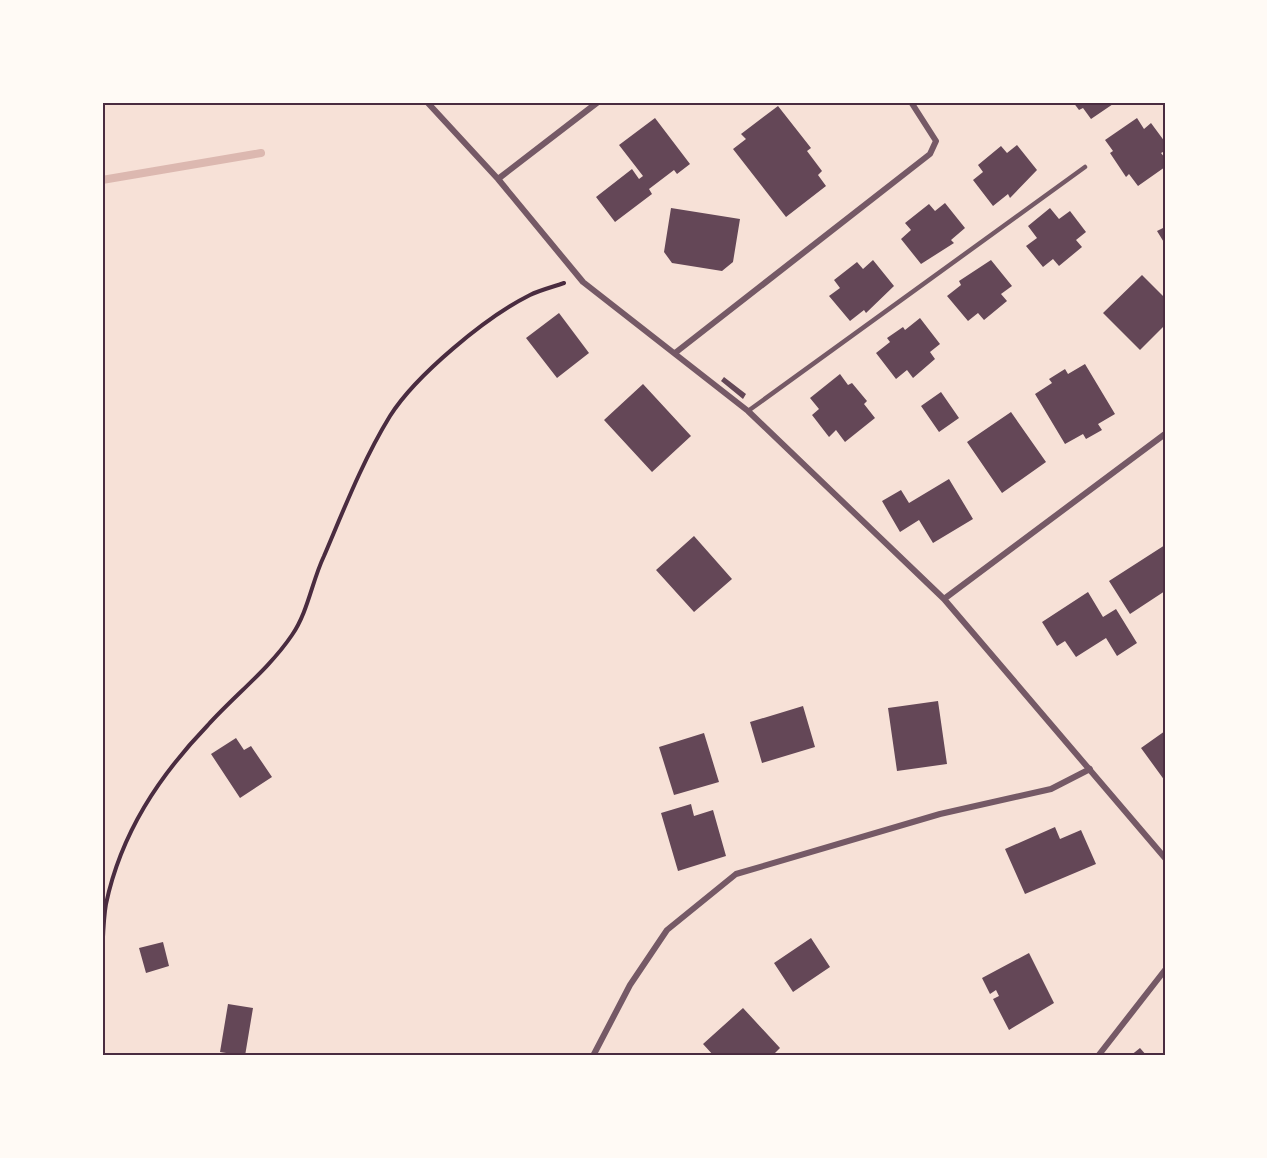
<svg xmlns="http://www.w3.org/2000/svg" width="1267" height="1158" font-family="Inter,sans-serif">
  <rect width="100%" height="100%" fill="#f7e1d7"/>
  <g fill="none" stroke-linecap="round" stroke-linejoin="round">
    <path stroke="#dcb8b0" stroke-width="8" d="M102 180 261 153"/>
  </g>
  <path fill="#644757" d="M1073 102H1116L1091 119 1083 108 1079 110Z
    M778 106 811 148 807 151 822 171 818 175 826 186 786 217 733 149 746 139 741 134Z
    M655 118 690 164 677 174 674 170 649 189 652 194 615 222 596 197 632 169 639 179 643 176 619 145Z
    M1137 118 1144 129 1151 123 1165 142V151L1161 153 1165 158V167L1138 186 1129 174 1126 177 1110 153 1113 151 1105 140Z
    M1017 145 1037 170 1010 198 1008 194 993 206 973 180 983 172 978 165 1001 146 1007 153Z
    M945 203 965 228 951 240 954 243 921 264 901 239 911 230 905 223 929 204 935 211Z
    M671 208 740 219 733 262 722 271 672 263 664 252Z
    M1050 208 1059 219 1070 211 1086 232 1076 240 1082 247 1059 266 1053 259 1043 267 1026 246 1037 238 1028 226Z
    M1165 227V244L1157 231Z
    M873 260 894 286 866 313 864 310 850 321 829 296 840 288 834 280 857 262 863 269Z
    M991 260 1012 286 1001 294 1007 301 984 320 978 313 968 321 947 296 961 285 959 281Z
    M1142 275 1165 298V325L1140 350 1103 313Z
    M559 313 589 353 557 378 526 338Z
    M920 318 940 344 930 352 935 359 913 378 907 370 896 379 876 353 890 342 887 338 903 327 905 330Z
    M1085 364 1115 414 1098 424 1102 430 1086 439 1083 434 1065 444 1035 394 1052 383 1049 379 1065 369 1068 374Z
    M840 374 848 385 852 383 867 401 864 404 875 418 845 442 836 430 829 437 812 415 819 409 810 398Z
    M724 377 746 394 743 399 721 381Z
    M643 384 691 436 652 472 604 420Z
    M941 392 959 418 939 432 921 406Z
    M1011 412 1046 462 1002 493 967 442Z
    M949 479 973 519 933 543 919 520 900 532 882 501 901 490 909 503Z
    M694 536 732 579 694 612 656 570Z
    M1165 545V591L1130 614 1109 581Z
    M1088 592 1103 617 1116 609 1137 643 1117 656 1106 638 1076 657 1065 641 1057 646 1042 622Z
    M938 701 947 764 897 771 888 708Z
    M803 706 815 747 762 763 750 722Z
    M1165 731V781L1141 748Z
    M704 733 719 782 674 795 659 747Z
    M236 738 244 750 251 746 272 777 240 798 211 754Z
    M691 804 694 816 713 810 726 856 678 871 661 813Z
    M1055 827 1060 839 1081 830 1096 864 1025 894 1005 849Z
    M811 938 830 967 793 992 774 963Z
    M163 942 169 966 146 973 139 948Z
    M1029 953 1054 1003 1009 1030 993 999 999 996 996 990 990 994 982 978Z
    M228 1004 253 1008 245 1056 220 1052Z
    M743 1008 780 1048 772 1056H714L703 1044Z
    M1140 1048 1147 1056H1130Z"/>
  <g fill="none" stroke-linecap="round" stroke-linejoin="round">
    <path stroke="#4a2c40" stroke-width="4" d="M102 958C103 941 103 921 106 904 121 833 159 776 208 725 235 695 269 669 292 635 308 612 312 581 324 556 344 509 363 460 390 416 416 375 486 317 530 295 540 290 553 287 564 283"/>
    <path stroke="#755966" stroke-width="4.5" d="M748 411 1085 167"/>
    <path stroke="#755966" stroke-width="6" d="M427 102 498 179 583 282 748 411 944 599 1165 858
      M498 179 598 102
      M675 353 930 154 936 141 911 102
      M944 599 1165 434
      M593 1056 630 985 667 930 736 874 940 814 1051 789 1090 769
      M1098 1056 1165 970"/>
  </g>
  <rect width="1267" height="1158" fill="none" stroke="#fffaf5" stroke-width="207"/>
  <rect x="104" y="104" width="1060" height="950" fill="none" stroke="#4a2c40" stroke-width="2"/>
</svg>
